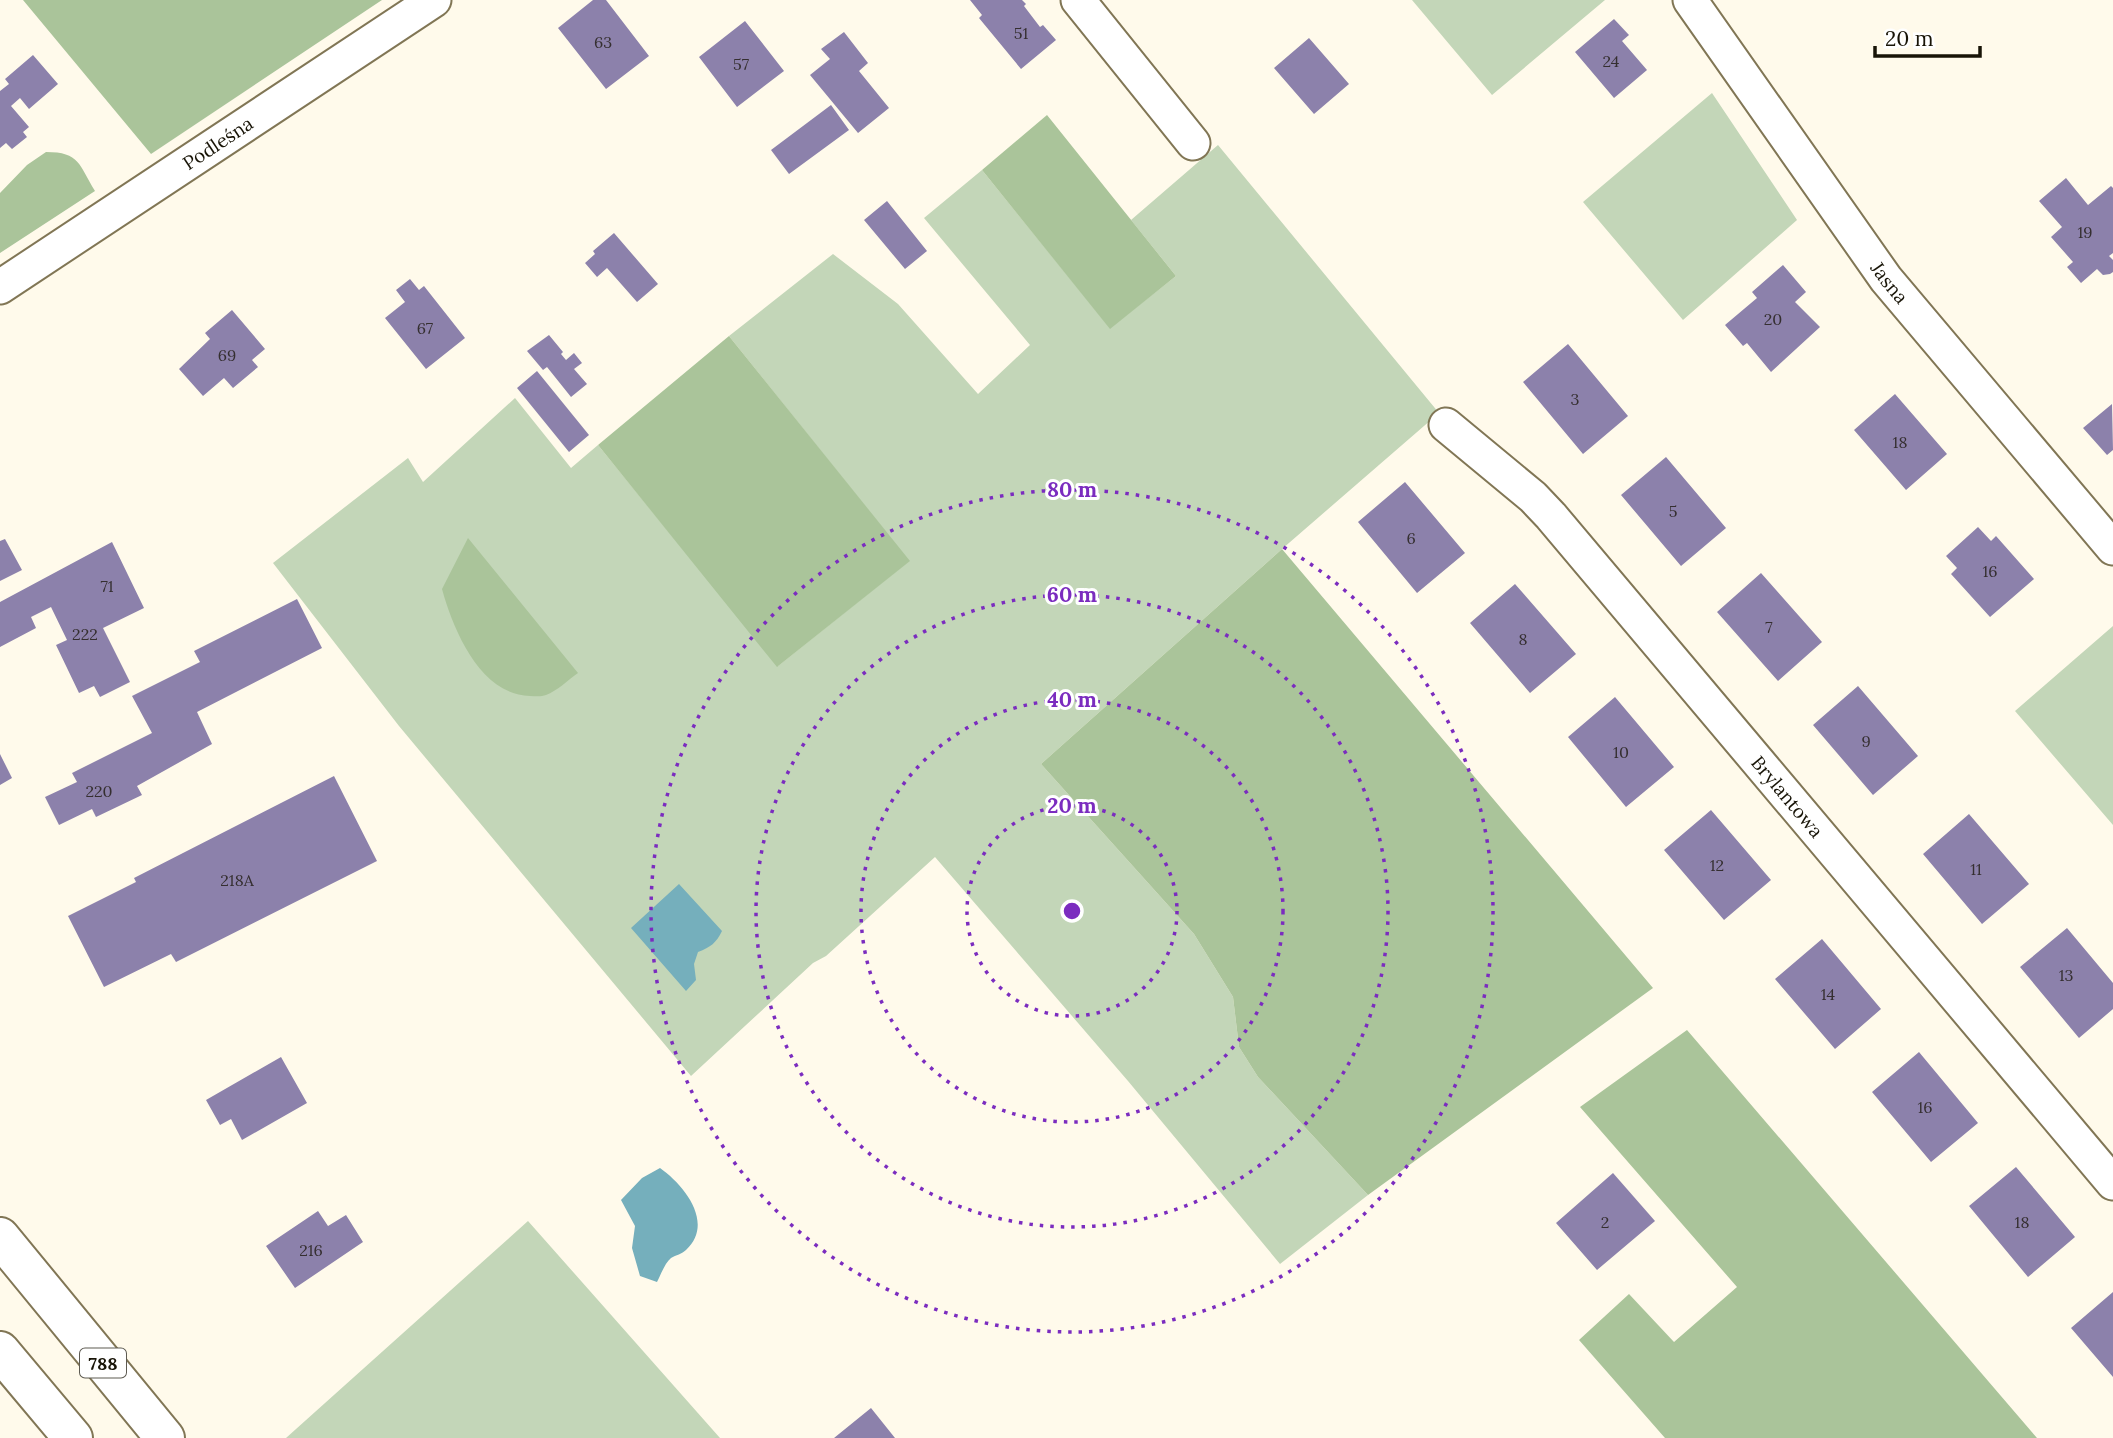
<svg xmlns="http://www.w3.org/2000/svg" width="2113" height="1438" font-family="Lora,serif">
  <rect width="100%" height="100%" fill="#fffaeb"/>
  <path fill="#c3d6b8" d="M1412 0H1605L1492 95Z
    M1712 93 1797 220 1683 320 1583 202Z
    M1218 145 1439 413 1282 549 1041 764 1194 934 1233 997 1239 1047 1258 1077 1368 1195 1280 1264 1128 1081 935 857 826 956 813 963 691 1076 399 726 273 563 408 458 423 482 515 398 571 468 598 445 778 666 909 561 729 336 833 254 898 304 978 394 1030 345 924 218 982 170 1110 328 1176 276 1131 220Z
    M2113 626V825L2015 711Z
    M528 1221 720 1438H286Z"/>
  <path fill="#aac49a" d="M23 0H382L151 154Z
    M1047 115 1176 276 1110 329 982 170Z
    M46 152C80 152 79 165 95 191L0 253V193L27 165Z
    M729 336 910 561 777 667 598 445Z
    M468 538 578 673C568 680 557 691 546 695 541 697 535 696 530 696 480 695 453 629 442 589Z
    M1282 549 1653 988 1368 1195 1258 1077 1239 1047 1233 997 1194 934 1041 764Z
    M1687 1030 2037 1438H1665L1579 1340 1629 1294 1674 1342 1737 1287 1580 1107Z"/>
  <path fill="#75afbc" d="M679 884 722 931C716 943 711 947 698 952L694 964 696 980 686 991 631 928Z
    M660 1168C684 1185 715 1223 686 1250 682 1254 676 1255 671 1258 665 1263 661 1274 657 1282L640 1276 632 1248 635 1226 621 1200 642 1178Z"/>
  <path fill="#8c81ab" d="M593 0H606L649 56 606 89 558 28Z
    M970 0H1022L1026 4 1024 6 1040 27 1043 25 1056 40 1021 69 979 18 982 15Z
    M1614 19 1629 35 1622 41 1647 70 1614 98 1575 52Z
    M745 21 784 71 737 107 699 57Z
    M844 32 868 63 859 71 889 108 858 133 810 75 830 59 821 49Z
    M1309 38 1349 84 1314 114 1274 68Z
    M33 55 58 84 29 109 20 98 11 106 29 127 23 132 27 137 12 149 6 143 0 148V91L9 84 5 79Z
    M831 105 849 130 789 174 771 150Z
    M2066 178 2088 205 2111 186 2113 188V253L2109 256 2113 260V272L2110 274 2103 275 2097 269 2081 283 2067 267 2073 262 2051 237 2062 227 2039 201Z
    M887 201 927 251 905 269 864 220Z
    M614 233 658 284 637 302 607 268 597 277 585 263 595 254 593 251Z
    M1783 265 1806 292 1795 302 1820 327 1771 372 1747 343 1743 346 1725 325 1757 298 1752 292Z
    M410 279 419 290 424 286 465 338 426 369 385 318 405 302 396 290Z
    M232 310 265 349 252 360 258 367 233 388 224 378 203 396 179 369 210 339 205 333Z
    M549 335 563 352 561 354 566 360 574 353 582 363 574 369 587 384 571 397 547 367 543 370 527 351Z
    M1568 344 1628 416 1583 454 1523 382Z
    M537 371 589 435 569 452 517 388Z
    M1895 394 1947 454 1906 490 1854 430Z
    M2112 404 2113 450 2107 455 2083 428Z
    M1666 457 1726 528 1681 566 1621 495Z
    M1405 482 1465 553 1417 593 1358 522Z
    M1978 527 1991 541 1996 536 2034 579 1990 617 1951 574 1957 568 1946 556Z
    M5 539 22 570 0 581V541Z
    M112 542 144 608 103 628 130 682 100 697 94 686 79 693 56 645 67 640 51 607 31 617 36 628 0 647V602Z
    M1761 573 1822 642 1778 681 1717 612Z
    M1515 584 1576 654 1530 693 1470 623Z
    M297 599 322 648 197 712 212 744 137 786 142 795 96 817 92 809 59 825 45 797 77 782 72 773 152 733 132 696 200 662 194 651Z
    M1858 686 1918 756 1873 795 1813 725Z
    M1615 697 1674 767 1626 807 1568 737Z
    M0 754 12 778 0 785Z
    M334 776 377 861 176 962 171 954 104 987 68 916 136 882 134 878Z
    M1711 810 1771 880 1724 920 1664 850Z
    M1969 814 2029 884 1982 924 1923 854Z
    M2067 928 2113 983V1009L2079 1038 2020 967Z
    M1822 939 1881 1009 1835 1049 1775 979Z
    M1919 1052 1978 1123 1931 1162 1872 1092Z
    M281 1057 307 1103 242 1140 231 1119 220 1125 206 1100Z
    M2016 1167 2075 1237 2028 1277 1969 1206Z
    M1613 1173 1655 1221 1597 1270 1556 1223Z
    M318 1211 328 1226 346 1215 363 1242 295 1288 266 1246Z
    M2113 1292V1377L2071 1328Z
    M871 1408 895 1438H834Z"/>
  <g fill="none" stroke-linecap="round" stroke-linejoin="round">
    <defs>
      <g id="minor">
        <path d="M1078 0 1193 143"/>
        <path id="s1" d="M1690 0 1886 279 2113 548"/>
        <path id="s2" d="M0 287 434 0"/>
        <path id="s3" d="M1446 425 1533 497 1551 516 2113 1183"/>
      </g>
      <path id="major" d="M0 1237 165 1438
        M0 1351 73 1438"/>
    </defs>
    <use href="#minor" stroke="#817655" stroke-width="37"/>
    <use href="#major" stroke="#817655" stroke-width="42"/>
    <use href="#minor" stroke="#fff" stroke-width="33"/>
    <use href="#major" stroke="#fff" stroke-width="38"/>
  </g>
  <g fill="none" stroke="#7b2cbf" stroke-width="3.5" stroke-dasharray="3.5 7">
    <circle cx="1072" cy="911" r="105"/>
    <circle cx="1072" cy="911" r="211"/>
    <circle cx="1072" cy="911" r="316"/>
    <circle cx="1072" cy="911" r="421"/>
  </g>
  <g text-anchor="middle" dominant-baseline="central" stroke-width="6" stroke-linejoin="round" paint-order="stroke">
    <g font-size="16" fill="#352f30">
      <text x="1021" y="33">51</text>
      <text x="603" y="42">63</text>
      <text x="1611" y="61">24</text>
      <text x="741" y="64">57</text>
      <text x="2085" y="232">19</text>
      <text x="1773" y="319">20</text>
      <text x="425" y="328">67</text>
      <text x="227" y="355">69</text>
      <text x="1575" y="399">3</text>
      <text x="1900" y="442">18</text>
      <text x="1673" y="511">5</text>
      <text x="1411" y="538">6</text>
      <text x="1990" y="571">16</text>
      <text x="107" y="586">71</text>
      <text x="1769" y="627">7</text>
      <text x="85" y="634">222</text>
      <text x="1523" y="639">8</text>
      <text x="1866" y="741">9</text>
      <text x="1621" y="752">10</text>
      <text x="99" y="791">220</text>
      <text x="1717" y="865">12</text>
      <text x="1976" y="869">11</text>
      <text x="237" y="880">218A</text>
      <text x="2066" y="975">13</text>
      <text x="1828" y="994">14</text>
      <text x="1925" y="1107">16</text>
      <text x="1605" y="1222">2</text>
      <text x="2022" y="1222">18</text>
      <text x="311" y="1250">216</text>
    </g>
    <rect fill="#fff" stroke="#5d5a51" stroke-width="2" x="80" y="1348.5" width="46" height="29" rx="5"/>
    <g font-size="18" font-weight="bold" fill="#181407">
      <text x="103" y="1363">788</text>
    </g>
    <g font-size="19" fill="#181407" stroke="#fff">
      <text stroke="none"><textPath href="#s2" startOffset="261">Podleśna</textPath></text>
      <text stroke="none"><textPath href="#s1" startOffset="346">Jasna</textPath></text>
      <text stroke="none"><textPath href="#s3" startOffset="506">Brylantowa</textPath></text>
    </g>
  </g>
  <circle cx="1072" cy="911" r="10" fill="#7b2cbf" stroke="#fff" stroke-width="3.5"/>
  <g font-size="21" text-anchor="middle" font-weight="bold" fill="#7b2cbf" stroke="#fff" stroke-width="6" stroke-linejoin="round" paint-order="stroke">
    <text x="1072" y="497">80 m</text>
    <text x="1072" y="602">60 m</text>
    <text x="1072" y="707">40 m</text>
    <text x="1072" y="813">20 m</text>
  </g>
  <path d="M1875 46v10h105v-10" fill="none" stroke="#181407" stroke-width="3.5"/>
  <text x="1885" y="46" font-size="21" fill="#181407" stroke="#ffffff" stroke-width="5" paint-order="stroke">20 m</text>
</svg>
